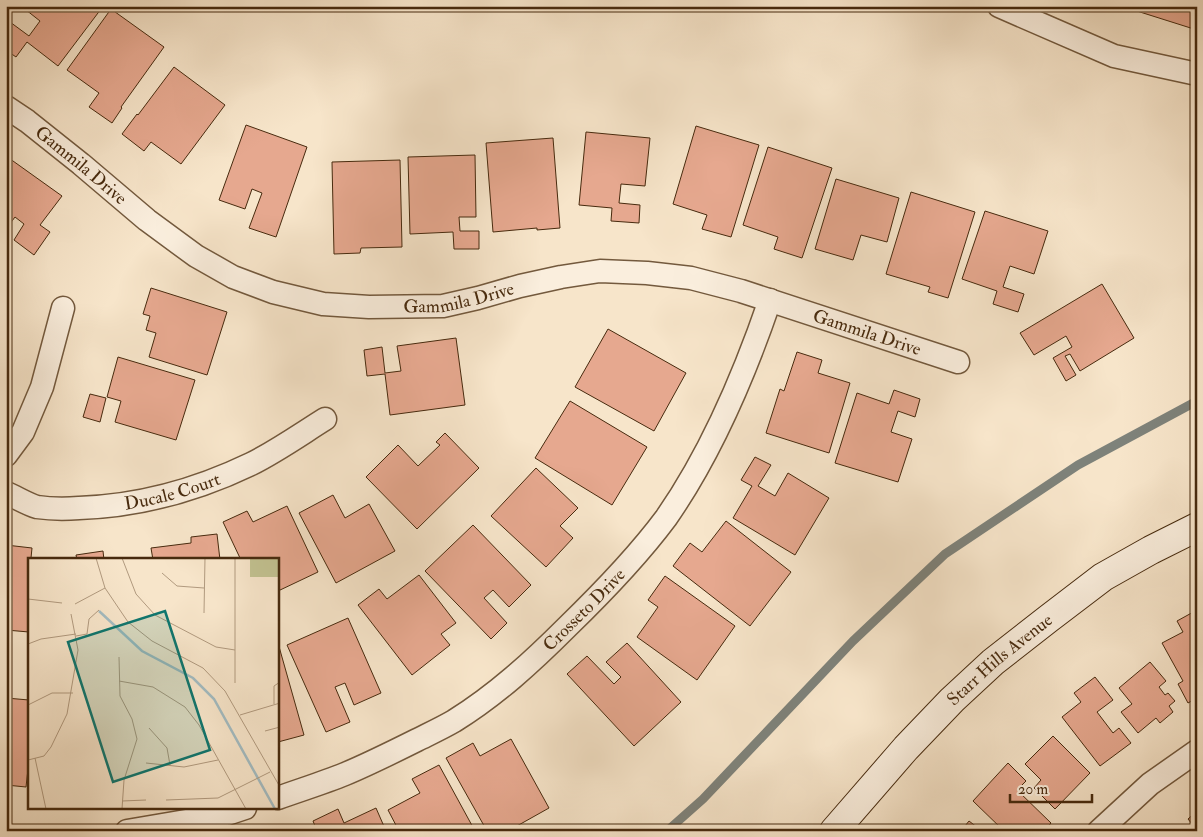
<svg xmlns="http://www.w3.org/2000/svg" width="1203" height="837" font-family="'IM FELL Double Pica',serif">
  <rect width="100%" height="100%" fill="#f7e5ca"/>
  <filter id="stains"><feTurbulence type="fractalNoise" baseFrequency=".004" numOctaves="4"/><feColorMatrix values="0 0 0 0 .2 0 0 0 0 .09 0 0 0 0 .02 0 0 0 .5 -.17"/></filter>
  <radialGradient id="worn" r=".72"><stop offset=".6" stop-color="#630" stop-opacity="0"/><stop offset="1" stop-color="#630" stop-opacity=".3"/></radialGradient>
  <g fill="none" stroke-linecap="round" stroke-linejoin="round">
    <path stroke="#7e827a" stroke-width="9" d="M667 831 703 799 853 641 945 554 1078 465 1197 401"/>
  </g>
  <path fill="#e6a88f" stroke="#472a0e" d="M21 6H98L101 9 58 66 27 42 16 57 6 50V27L10 22 29 36 40 21Z
    M1121 6H1197V30Z
    M111 9 164 47 121 107 122 108 112 123 89 107 99 93 67 70Z
    M174 67 225 105 181 164 151 142 144 151 122 134 137 114 138 115Z
    M246 125 307 147 276 237 249 228 262 193 252 189 245 209 219 200Z
    M696 126 759 145 731 237 702 229 707 215 673 204Z
    M586 132 650 138 645 186 621 184 619 203 640 205 639 223 611 221 612 208 579 205Z
    M553 138 560 228 537 230V228L493 232 486 143Z
    M768 147 832 168 802 258 774 249 778 237 743 225Z
    M475 155 476 217H459L460 231H479V249H454L453 232 410 234 408 157Z
    M6 156 62 196 40 225 50 232 34 255 14 240 24 224 15 217 6 229Z
    M400 160 402 247 361 248 360 253 334 254 332 162Z
    M836 179 899 198 887 242 861 235 853 260 815 249Z
    M911 192 975 212 948 298 928 292 930 287 886 274Z
    M985 211 1048 231 1034 274 1010 266 1003 287 1024 294 1018 312 993 304 997 291 962 279Z
    M1102 284 1134 338 1080 371 1070 354 1065 356 1076 375 1066 381 1053 358 1072 347 1066 336 1034 355 1020 333Z
    M151 288 227 312 207 375 149 357 156 333 146 330 150 316 143 314Z
    M608 329 686 373 654 431 575 387Z
    M456 338 465 405 390 415 385 374 367 376 364 350 382 347 385 373 401 371 397 346Z
    M797 352 822 360 818 373 850 383 829 453 766 433 780 389 784 391Z
    M118 357 195 380 176 440 115 422 121 401 107 397Z
    M894 390 920 399 915 417 898 411 891 432 912 439 898 482 835 463 857 393 889 404Z
    M90 394 106 398 100 422 83 417Z
    M570 401 647 447 612 505 535 458Z
    M445 433 479 468 417 529 366 477 398 445 418 466 440 445 436 442Z
    M755 457 771 465 758 486 775 496 788 473 829 498 795 555 733 518 752 486 741 480Z
    M536 468 578 508 560 526 573 538 546 567 491 516Z
    M333 495 345 518 369 504 395 551 336 583 299 513Z
    M287 506 318 572 278 591V560H239L240 558 223 522 247 511 253 522Z
    M726 521 791 572 750 626 673 566 690 543 702 552Z
    M473 525 531 585 509 607 493 590 484 598 507 623 491 639 425 571Z
    M217 534 220 560H153L151 548 191 543V537Z
    M6 545 32 548 31 558 48 560H29V632L6 630Z
    M103 551 104 560H77L76 555Z
    M419 575 456 623 441 634 450 645 412 675 358 605 379 589 387 599Z
    M665 576 735 626 697 680 637 637 658 607 648 600Z
    M1197 610V698L1188 703 1178 684 1183 681 1162 643 1183 632 1177 621Z
    M348 618 381 693 354 705 345 683 335 687 350 722 326 732 287 645Z
    M278 643 304 735 278 742Z
    M627 643 681 702 634 746 567 674 587 656 614 684 621 677 606 662Z
    M1150 662 1166 681 1159 687 1165 695 1168 693 1175 701 1169 706 1173 712 1160 723 1156 718 1138 733 1121 712 1132 704 1119 688Z
    M1095 677 1113 700 1097 712 1113 733 1119 728 1131 743 1100 766 1062 717 1081 702 1074 693Z
    M6 698 29 700V760L26 787 6 785Z
    M1053 736 1090 773 1055 809 1034 788 1041 780 1025 764Z
    M511 739 549 808 508 831H487L446 758 473 743 480 756Z
    M1008 763 1026 781 1017 790 1051 823 1044 831H1004L973 801Z
    M439 765 475 831H399L388 810 420 793 412 779Z
    M376 808 386 831H317L313 821 338 809 344 823Z
    M1197 811V830L1188 819Z
    M969 821 982 831H961Z"/>
  <g fill="none" stroke-linecap="round" stroke-linejoin="round">
    <defs>
      <g id="street">
        <path d="M999 6 1114 56 1197 74"/>
        <path id="s1" d="M6 107 27 121 81 164 147 220 196 256 233 277 273 292 323 304 369 307 443 306 478 298 520 286 561 277 600 271 647 273 691 278 741 291 958 362"/>
        <path d="M6 455 23 432 42 387 63 308"/>
        <path id="s2" d="M6 493C16 497 27 504 37 507 51 509 66 509 79 508 139 506 197 490 251 464 277 451 301 434 325 419"/>
        <path id="s3" d="M278 798C300 790 323 783 345 774 369 764 393 752 417 740 429 734 442 728 454 721 496 695 532 662 567 627 602 593 637 557 666 518 712 452 744 376 770 300"/>
        <path d="M127 831 227 814 245 808"/>
        <path d="M1099 831 1150 784 1197 751"/>
      </g>
      <g id="secondary">
        <path id="s4" d="M834 831 906 748 952 700 993 662 1048 619 1103 577 1151 550 1197 527"/>
      </g>
    </defs>
    <use href="#street" stroke="#73593d" stroke-width="25"/>
    <use href="#secondary" stroke="#472a0e" stroke-width="30"/>
    <use href="#street" stroke="#faeedd" stroke-width="22"/>
    <use href="#secondary" stroke="#faeedd" stroke-width="28"/>
  </g>
  <g text-anchor="middle" dominant-baseline="central" stroke-width="4" stroke-linejoin="round" paint-order="stroke">
    <g font-size="18" fill="#472a0e" stroke="#faeedd">
      <text stroke="none"><textPath href="#s1" startOffset="95">Gammila Drive</textPath></text>
      <text stroke="none"><textPath href="#s1" startOffset="515">Gammila Drive</textPath></text>
      <text stroke="none"><textPath href="#s1" startOffset="935">Gammila Drive</textPath></text>
      <text stroke="none"><textPath href="#s2" startOffset="171">Ducale Court</textPath></text>
      <text stroke="none"><textPath href="#s3" startOffset="364">Crosseto Drive</textPath></text>
      <text stroke="none"><textPath href="#s4" startOffset="239">Starr Hills Avenue</textPath></text>
    </g>
  </g>
  <g transform="translate(28 558)">
    <rect width="251" height="251" fill="#f7e5ca"/>
    <path d="M222 0H251V19H222Z" fill="#c3c392"/>
    <path fill="none" stroke="#a3bcc2" stroke-width="2.5" d="M71 53 114 93 165 120 186 141 247 251"/>
    <path fill="none" stroke="#b19a7f" stroke-width="1" d="M68 0 77 30 100 64 124 83 175 110 197 133 252 229M94 0 108 36 127 57 188 89 207 92M134 15 149 28 176 30M0 41 34 45M47 46 77 30M176 55 177 0M48 78 59 76 61 61 71 52M0 86 13 81 48 76M91 99 92 138 104 161 109 181 96 222 94 251M91 123 125 129 157 149 171 167 218 251M207 125V0M246 146V128L252 124M0 147 24 135H45M212 157 252 145M121 170 139 190 142 207M237 173 252 169M7 200 18 251M0 202 16 198 23 189 39 156 50 92 43 56M118 205 156 209 190 202M138 242 190 240 242 214M94 243 118 242"/>
    <path fill="#0f766e" fill-opacity="0.15" stroke="#0f766e" stroke-width="2.5" d="M137 53 182 192 85 224 40 84Z"/>
    <rect width="251" height="251" fill="none" stroke="#472a0e" stroke-width="2.5"/>
  </g>
  <rect width="1203" height="837" fill="none" stroke="#f7e5ca" stroke-width="25"/>
  <rect x="8" y="8" width="1188" height="822" fill="none" stroke="#472a0e" stroke-width="2.5"/>
  <rect x="12" y="12" width="1178" height="812" fill="none" stroke="#472a0e"/>
  <path d="M1010 794v8h82v-8" fill="none" stroke="#472a0e" stroke-width="2.5"/>
  <text x="1018" y="794" font-size="15" fill="#472a0e" stroke="#faeedd" stroke-width="4" paint-order="stroke">20 m</text>
  <rect width="100%" height="100%" filter="url(#stains)"/>
  <rect width="100%" height="100%" fill="url(#worn)"/>
</svg>
